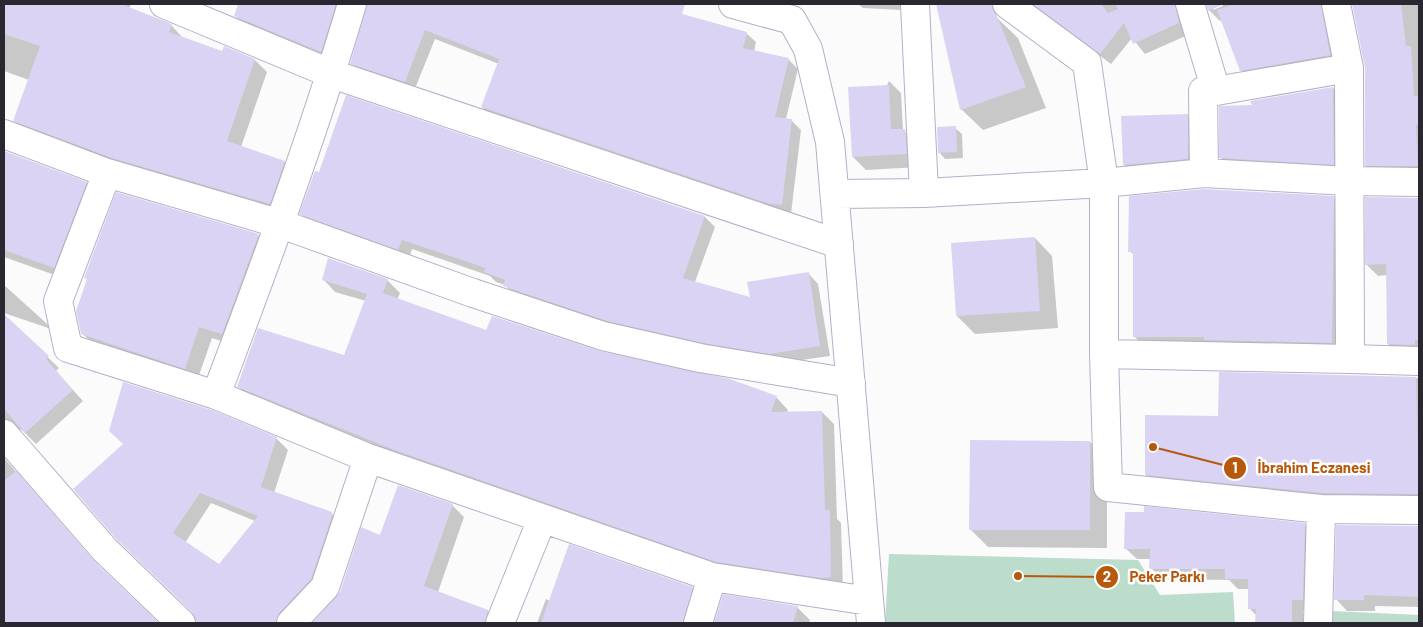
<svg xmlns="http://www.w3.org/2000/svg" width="1423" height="627" font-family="Barlow,sans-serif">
  <rect width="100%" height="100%" fill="#fbfbfb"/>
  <path fill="#bcdccc" d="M889 554 1138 560 1160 595 1233 592 1235 623H885Z
    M1310 610 1419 615V623H1311Z"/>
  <path fill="#0003" fill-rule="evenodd" d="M4 4H131L129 9 171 25 183 38 223 52 225 47 255 60 267 72 241 147 284 162 297 174 282 216 27 133 15 121 29 80 4 71Z
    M240 4H347L330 60 244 25 236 16Z
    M377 4H638L746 33 756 42 754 52 788 59 798 69 786 119 791 120 801 130 791 214 492 117 482 107 499 64 435 39 414 91 361 73 352 63Z
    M858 4H901L900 10 863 8Z
    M945 4H959L996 17 1018 38 1046 108 983 130 961 109 939 12Z
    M1031 4H1191L1190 34 1145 54 1132 38 1111 64Z
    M1207 4H1221L1213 7V10L1223 6 1222 4H1336L1341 66 1252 82 1241 70 1222 20 1220 21 1209 10Z
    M1353 4H1419V177L1377 176 1366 165V68Z
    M889 81 901 93 903 130 918 143 919 167 866 170 853 157Z
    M1333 88 1339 94 1340 170 1227 164 1221 158 1254 106 1252 102Z
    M1187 115 1200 128V171L1137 178 1124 165Z
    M955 128 962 134 963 158 945 159 939 152Z
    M4 152 86 183 98 195 66 279 4 257Z
    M1333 197 1346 210 1344 355 1147 349 1134 336V255L1130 251Z
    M1366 198 1419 199V356L1399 355 1388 344 1387 275 1378 276 1367 265Z
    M301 214 705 217 715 227 695 282 751 298 808 273 818 284 830 356 780 363 619 331 515 296 505 285 496 282 490 276 412 249 409 259 311 224Z
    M258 235 271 248 235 346 212 338 197 381 95 346 82 333 88 280 85 277Z
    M1035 238 1052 256 1058 328 975 334 957 316Z
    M323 279 387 280 400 293 397 300 487 332 599 352 776 397 788 410 787 413 822 412 834 424 837 519 841 523 843 589 729 574 413 464 251 399 239 387 345 357 366 301 335 292Z
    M4 285 45 322 54 330 4 313Z
    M4 315 59 368 56 371 83 401 36 444 22 430 13 429 4 435Z
    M1220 373 1419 378V505L1157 486 1146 475 1219 417Z
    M276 438 288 450 274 493 331 513 342 524 291 623H197L194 612 117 538ZM211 503 255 521 219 566 185 543Z
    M1090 442 1107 460V548L988 547 970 529Z
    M4 458 103 571 157 623H81L71 611 56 623H4Z
    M452 505 464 517 438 592 488 611 500 623H330L322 615 341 593 381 536Z
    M1304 524 1316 536 1314 610H1303V623H1257V616L1250 609V589H1238L1229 580 1162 579 1151 568V559H1137L1125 548Z
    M1337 526 1419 527V607L1375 606V611H1347L1336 599Z
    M692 588 704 600 697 623H537L546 599 550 601Z
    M724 596 797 607 810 620 809 623H716Z"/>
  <path fill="#dad3f3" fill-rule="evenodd" d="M4 4H121L172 24 169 32 222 51 224 46 255 59 227 141 285 161 270 204 112 158 13 121 40 46 4 34Z
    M238 4H336L321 52 234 16Z
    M367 4H685L682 14 747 32 743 48 789 58 775 117 792 119 782 205 767 203 481 107 499 59 425 30 405 82 350 64Z
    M936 4H992L1026 87 960 110Z
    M1033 4H1101L1108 13 1118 9 1115 4H1175L1179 23 1133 44 1124 23 1100 54Z
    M1206 4H1224L1208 11Z
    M1235 4H1321L1330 55 1240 71 1217 10Z
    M1352 4H1401L1406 46H1411L1414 96H1419V125H1416L1418 166H1365V68Z
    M889 85 891 129H905L907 154 852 157 848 87Z
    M1333 87 1334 165 1219 158V106L1252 105 1250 101Z
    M346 95 705 216 683 278 750 297 747 282 809 272 820 346 769 354 703 343 607 321 503 286 505 280 484 272 486 268 402 240 398 250 299 214 315 171 319 172Z
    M1188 114V159L1123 165 1121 116Z
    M956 126 957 152 938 153 937 127Z
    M4 151 87 182 54 268 4 250Z
    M1204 189 1334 196 1332 343 1204 340V337H1133V252H1128L1129 196Z
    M116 192 259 234 222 334 199 327 185 369 81 334 76 311 87 279 84 278Z
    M1365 197 1419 198V340H1415V345L1387 344 1386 264 1365 265Z
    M1035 237 1040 311 956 316 951 243Z
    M328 258 388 279 383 293 486 330 492 316 600 351 730 379 777 396 771 412 822 411 825 510H830L831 577 821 578 716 562 400 452 237 387 258 328 344 355 367 294 322 280Z
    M4 314 49 356 46 359 73 390 25 433 4 409Z
    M1219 372 1416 377 1419 494 1322 493 1145 475V415L1218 416Z
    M123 382 212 410 277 437 261 487 332 512V516L311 579 280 612 276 623H196L192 612 116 539 73 489 123 444 109 431ZM200 493 258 516 219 564 173 533Z
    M970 440 1090 441V530H969Z
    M16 471 93 560 159 623H4V481Z
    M398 485 453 504 424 586 488 610 485 623H312L340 592 361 527 380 535Z
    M1144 506 1305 523 1303 600H1292V623H1255L1256 609H1248V579H1225V569H1149L1150 549H1124L1125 512H1144Z
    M1336 525 1419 526V597L1364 595V600H1334Z
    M569 544 693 587 683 623H541Z
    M723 594 798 606 793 623H714Z"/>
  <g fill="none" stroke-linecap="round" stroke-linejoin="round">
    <defs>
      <path id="minor" d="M164 4 332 74 839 244
        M733 4 792 20 808 49 830 142 871 623
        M1007 4 1087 63 1104 183V354L1108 487 1321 509
        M1190 4 1216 91H1203L1204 173
        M1336 4 1349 68 1350 359 1419 361
        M1216 91 1349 68
        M4 134 107 173 281 224 473 293 603 336 700 358 851 383
        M107 173 58 301 68 348 216 395 368 458 712 577 869 601
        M924 193 1104 183 1204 173 1349 181 1419 182
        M835 194 924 193 915 4
        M1104 354 1350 359
        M216 395C265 265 313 136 352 4
        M4 434 105 550 181 623
        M291 623 325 587 368 458
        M500 623 542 519
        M698 623 712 577
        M1318 623 1321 509 1419 510"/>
    </defs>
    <use href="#minor" stroke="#b6aec7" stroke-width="30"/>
    <use href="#minor" stroke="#fff" stroke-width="28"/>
  </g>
  <path fill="none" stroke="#b7580c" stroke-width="2" d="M1153 447L1235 468M1018 576L1107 577"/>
  <g fill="#b7580c" stroke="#fff" stroke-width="2">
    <circle cx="1153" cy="447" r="5"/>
    <circle cx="1018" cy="576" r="5"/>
    <circle cx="1235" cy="468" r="12"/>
    <circle cx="1107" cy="577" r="12"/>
  </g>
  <g font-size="15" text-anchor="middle" font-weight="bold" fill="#fff">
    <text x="1235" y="473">1</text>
    <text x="1107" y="582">2</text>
  </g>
  <g font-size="15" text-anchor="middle" font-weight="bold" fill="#b7580c" stroke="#fff" stroke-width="5" stroke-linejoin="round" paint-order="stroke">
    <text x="1314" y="473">İbrahim Eczanesi</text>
    <text x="1167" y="582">Peker Parkı</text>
  </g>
  <rect width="1423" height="627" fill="none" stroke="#2a2730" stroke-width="10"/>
</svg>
